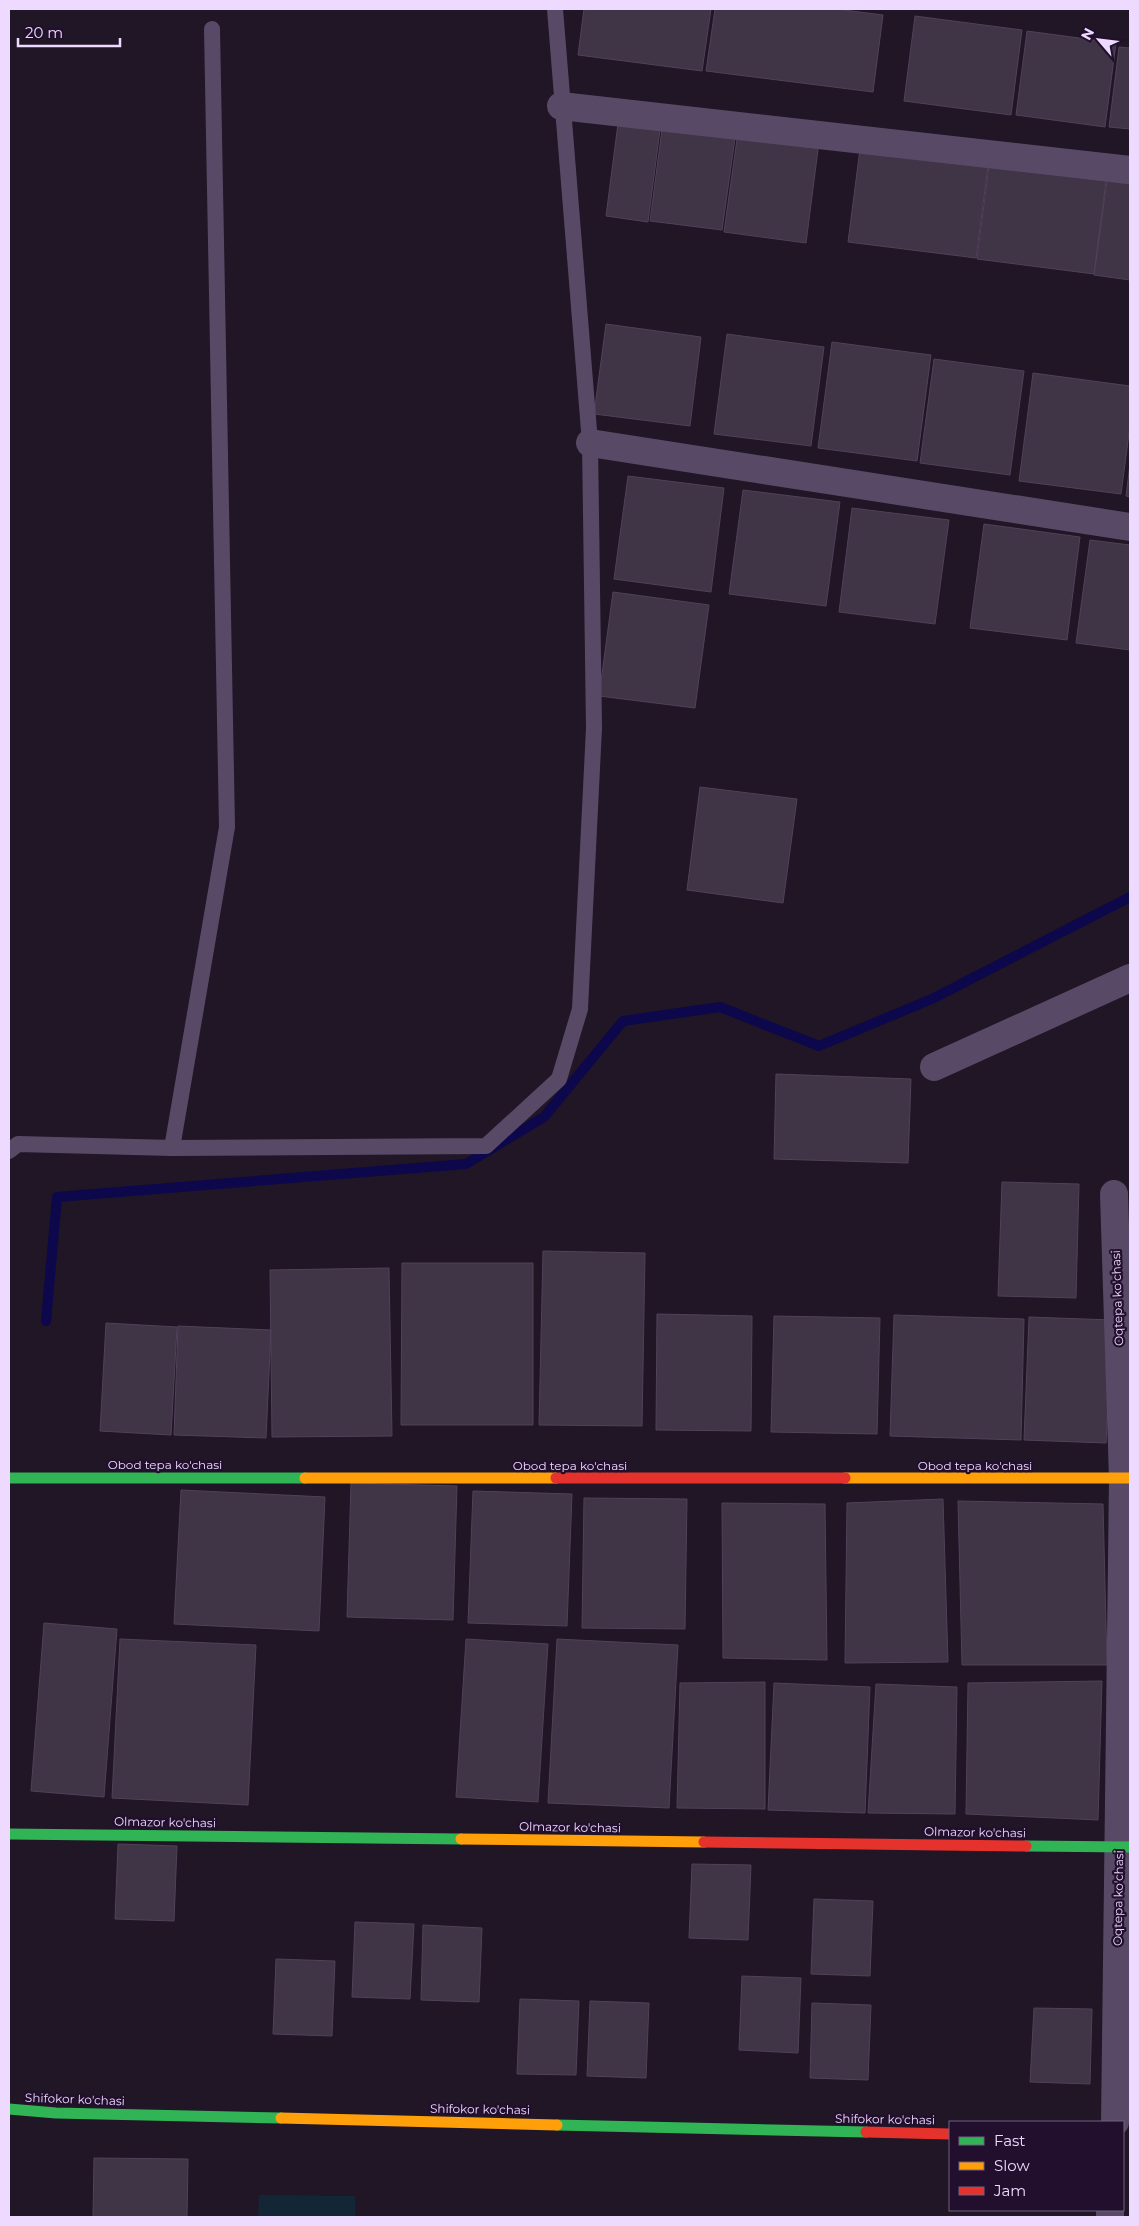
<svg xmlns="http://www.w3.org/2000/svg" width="1139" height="2226" font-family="Montserrat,sans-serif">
  <rect width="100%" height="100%" fill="#201626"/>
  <path fill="#132635" d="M259 2195 355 2196V2217H258Z"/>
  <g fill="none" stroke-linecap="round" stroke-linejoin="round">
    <path stroke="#0d074b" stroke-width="10" d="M46 1321 57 1197 466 1164 544 1117 623 1021 720 1007 819 1046 934 998 1130 897"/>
  </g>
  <path fill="#403447" stroke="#514159" d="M584 9H711L702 71 578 55Z
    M715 9H836L883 15 873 92 706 71Z
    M915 16 1022 30 1011 115 904 101Z
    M1027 31 1116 43 1105 127 1016 115Z
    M1119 47 1130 48V129L1109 127Z
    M619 116 661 122 648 222 606 216Z
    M663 122 736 131 722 230 650 221Z
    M738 132 819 142 806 243 724 232Z
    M860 149 988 166 976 258 848 242Z
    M989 166 1106 181 1094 274 977 259Z
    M1107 181 1130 184V280L1094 275Z
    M606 324 701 337 690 426 594 414Z
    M727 334 824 347 811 446 714 434Z
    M832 342 931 355 917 461 818 448Z
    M934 359 1024 371 1010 475 920 463Z
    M1033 373 1130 386V426L1121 494 1019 481Z
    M1130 464V497L1126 496Z
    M628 476 724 488 711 592 614 579Z
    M743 490 840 502 826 606 729 594Z
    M852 508 949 520 935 624 839 612Z
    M984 524 1080 537 1067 640 970 628Z
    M1090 540 1130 545V650L1076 643Z
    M613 592 709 605 695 708 599 696Z
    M700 787 797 799 783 903 687 890Z
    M776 1074 911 1079 908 1163 774 1159Z
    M1002 1182 1079 1184 1076 1298 998 1296Z
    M543 1251 645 1253 642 1426 539 1425Z
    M402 1263H533V1425H401Z
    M389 1268 392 1436 272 1437 270 1270Z
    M657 1314 752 1316 751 1431 656 1430Z
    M894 1315 1024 1319 1021 1440 890 1436Z
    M774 1316 880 1318 877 1434 771 1432Z
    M1029 1317 1112 1320 1106 1443 1024 1440Z
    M106 1323 177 1327 171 1435 100 1431Z
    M178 1326 271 1330 266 1438 174 1435Z
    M351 1483 457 1486 453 1620 347 1617Z
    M181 1490 325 1497 319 1631 174 1624Z
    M473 1491 572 1494 567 1626 468 1623Z
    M584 1498 687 1499 685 1629 582 1628Z
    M943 1499 948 1662 845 1663 847 1503Z
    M958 1501 1103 1504 1107 1665H962Z
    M722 1503 825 1504 827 1660 723 1658Z
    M44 1623 117 1629 104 1797 31 1791Z
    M120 1639 256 1645 248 1805 112 1798Z
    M466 1639 548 1644 538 1802 456 1797Z
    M557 1639 678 1645 669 1808 548 1803Z
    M1102 1681 1098 1820 966 1814 968 1683Z
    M765 1682V1809L677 1808 680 1683Z
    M774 1683 870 1687 865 1813 768 1810Z
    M876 1684 957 1687 955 1814 868 1813Z
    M118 1844 177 1846 174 1921 115 1919Z
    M692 1864 751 1865 748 1940 689 1938Z
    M814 1899 873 1901 870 1976 811 1974Z
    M355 1922 414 1924 410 1999 352 1997Z
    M423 1925 482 1928 479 2002 421 2000Z
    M276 1959 335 1961 332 2036 273 2034Z
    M742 1976 801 1978 798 2053 739 2050Z
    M520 1999 579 2001 576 2075 517 2074Z
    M590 2001 649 2003 646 2078 587 2076Z
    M812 2003 871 2005 868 2080 810 2078Z
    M1034 2008 1092 2009 1090 2084 1030 2082Z
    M94 2158 188 2159 187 2217H93Z"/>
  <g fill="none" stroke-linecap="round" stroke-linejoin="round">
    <path stroke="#584a67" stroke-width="16" d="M172 1148 227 827 212 29
      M9 1151 18 1144 172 1148 486 1146 559 1079 580 1009 594 728 590 443 555 9"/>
    <path stroke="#584a67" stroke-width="28" d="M561 106 1130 170
      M590 443 1130 527
      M934 1067 1130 978
      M1114 1194 1123 1479 1115 2122
      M1110 2217V2210"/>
    <path stroke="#30b455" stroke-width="11" d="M9 1478H305
      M9 1834 461 1839
      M1026 1846 1130 1847
      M9 2109 56 2113 281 2118
      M557 2125 866 2132"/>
    <path stroke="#ff9f0a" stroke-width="11" d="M305 1478H556
      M845 1478H1130
      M461 1839 704 1842
      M281 2118 557 2125"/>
    <path stroke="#e5322d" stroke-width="11" d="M556 1478H845
      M704 1842 1026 1846
      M866 2132 950 2134"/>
  </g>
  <g text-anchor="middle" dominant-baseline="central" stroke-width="4.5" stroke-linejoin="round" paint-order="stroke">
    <g font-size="12" fill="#efdaff" stroke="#210f2d">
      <text transform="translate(1117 1298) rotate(-92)">Oqtepa ko'chasi</text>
      <text x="165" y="1464">Obod tepa ko'chasi</text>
      <text x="570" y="1465">Obod tepa ko'chasi</text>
      <text x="975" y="1465">Obod tepa ko'chasi</text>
      <text transform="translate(165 1822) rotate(1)">Olmazor ko'chasi</text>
      <text transform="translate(570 1827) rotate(1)">Olmazor ko'chasi</text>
      <text transform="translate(975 1832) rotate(1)">Olmazor ko'chasi</text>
      <text transform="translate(1118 1898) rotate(-89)">Oqtepa ko'chasi</text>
      <text transform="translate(75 2099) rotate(2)">Shifokor ko'chasi</text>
      <text transform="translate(480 2109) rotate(1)">Shifokor ko'chasi</text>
      <text transform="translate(885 2119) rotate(1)">Shifokor ko'chasi</text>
    </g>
  </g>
  <rect width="1139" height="2226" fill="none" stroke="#efdaff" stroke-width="20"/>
  <rect x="949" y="2121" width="175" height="90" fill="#210f2d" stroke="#736081"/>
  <rect x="959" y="2137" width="25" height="8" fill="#30b455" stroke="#736081"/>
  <text x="994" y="2146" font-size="15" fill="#efdaff">Fast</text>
  <rect x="959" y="2162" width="25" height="8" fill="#ff9f0a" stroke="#736081"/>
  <text x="994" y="2171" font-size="15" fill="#efdaff">Slow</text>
  <rect x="959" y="2187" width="25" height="8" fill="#e5322d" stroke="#736081"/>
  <text x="994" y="2196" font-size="15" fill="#efdaff">Jam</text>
  <g transform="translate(1099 40) rotate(298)" stroke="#210f2d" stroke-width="4" paint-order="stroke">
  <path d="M0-4L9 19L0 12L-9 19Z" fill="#efdaff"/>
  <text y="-8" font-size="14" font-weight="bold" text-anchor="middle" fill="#efdaff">N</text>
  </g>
  <path d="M18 38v8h102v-8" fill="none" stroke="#efdaff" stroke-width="2.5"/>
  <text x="25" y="38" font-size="15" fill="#efdaff" stroke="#210f2d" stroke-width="4" paint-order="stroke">20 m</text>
</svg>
